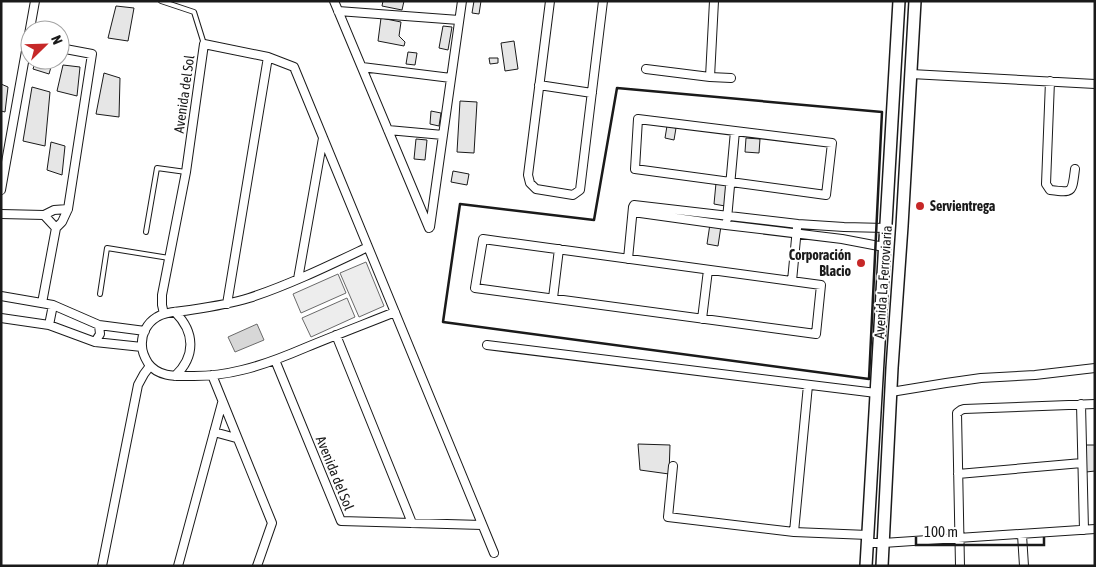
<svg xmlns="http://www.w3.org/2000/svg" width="1096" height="567" font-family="'Asap Condensed',sans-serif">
  <rect width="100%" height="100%" fill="#fff"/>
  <path fill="#ededed" stroke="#6a6a6a" d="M366 262 384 306 359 317 340 273Z
    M338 274 346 293 301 313 293 294Z
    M347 298 355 317 311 337 302 318Z"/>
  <path fill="#d7d7d7" stroke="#6a6a6a" d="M257 324 264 340 235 352 228 337Z"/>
  <path fill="#e6e6e6" stroke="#1a1a1a" d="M383 1H404L402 10 382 6Z
    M474 1H481L479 14 472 13Z
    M116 6 134 8 128 41 108 38Z
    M381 18 401 22 399 36 405 42 404 46 378 41Z
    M443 26 452 27 448 50 439 48Z
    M514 41 518 69 505 71 501 43Z
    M408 52 417 53 415 65 406 64Z
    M489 58H498V63L490 64Z
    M36 60H53L49 74 33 69Z
    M63 65 80 67 77 96 57 91Z
    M104 73 120 78 119 117 96 114Z
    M1 84 8 87 5 112 1 111Z
    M32 87 50 92 45 146 23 141Z
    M460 101 477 102 474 153 457 152Z
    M431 111 441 113 439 126 430 124Z
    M667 126 676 128 674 140 665 138Z
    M746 138 760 139 759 153 745 152Z
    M416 139 427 140 425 160 414 159Z
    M51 142 65 146 62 175 47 170Z
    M453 171 469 174 467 185 451 182Z
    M716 183 727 184 725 206 714 204Z
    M710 224 721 226 718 246 707 244Z
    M638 444 670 445 669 474 640 470Z
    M1086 445H1095V471L1086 472Z"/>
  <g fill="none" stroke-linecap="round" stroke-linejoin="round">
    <defs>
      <path id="lane" d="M161 1 194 12 204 44
        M146 232 157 168 186 172
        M100 294 107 248 169 258"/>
      <path id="street" d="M334 1 429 228
        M550 1 528 175 530 183 536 189 573 195 580 190 603 1
        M338 11 459 20
        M362 67 451 78
        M646 69 710 77 731 78
        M911 74 1095 84
        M710 77 714 1
        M1050 81 1046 184 1050 190C1073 193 1072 193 1075 169
        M539 85 592 93
        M638 119 832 143 826 195 635 169Z
        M388 130 443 135
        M1 190 35 1
        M633 212 726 225 842 239 884 247
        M1 214 44 215 56 228
        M44 215 54 210 68 209
        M727 219 735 131
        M430 227 462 1
        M483 239 821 285 816 334 475 288Z
        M368 247C330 265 289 285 249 298 230 304 210 307 190 310 179 312 166 311 157 317 147 323 141 334 142 346 142 352 145 358 148 363 159 378 177 376 194 376 210 376 226 374 242 370 264 365 286 356 307 347 336 335 365 324 395 312
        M628 259 633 207 634 205 798 224 844 227 886 228
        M298 279 323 138
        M792 281 797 228
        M1 296 53 305 99 325 145 331
        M553 298 559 249
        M42 303 56 228 62 222 68 209 92 54 60 48
        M227 304 268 57
        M175 312C195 332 196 356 175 376
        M164 314 162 305V295L186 172 204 44 268 57 294 67 494 553
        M1 318 49 325 95 342 142 347
        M702 319 708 270
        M49 325 53 305
        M336 335 412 523
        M95 342 100 334 99 325
        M487 345 876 393
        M275 360 341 521 482 525
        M212 375 272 523 257 566
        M891 392 946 383 981 378 1035 375 1095 368
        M1081 404 1084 530
        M214 432 236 438
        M673 466 668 517 794 532 868 535
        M958 474 1082 463
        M794 532 808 385
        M1022 535 1024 566
        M867 543H883L1095 529
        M102 566 138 385 144 374 150 366
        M178 566 222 403
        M960 566 957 413 961 410 964 409 1095 404"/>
      <path id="secondary" d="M866 566 899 1
        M882 566 892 368 902 226 915 1"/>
    </defs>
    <use href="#lane" stroke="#1a1a1a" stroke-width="6"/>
    <use href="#street" stroke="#1a1a1a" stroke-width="10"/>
    <use href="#secondary" stroke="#1a1a1a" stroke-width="14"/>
    <use href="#lane" stroke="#fff" stroke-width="4"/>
    <use href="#street" stroke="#fff" stroke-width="8"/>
    <use href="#secondary" stroke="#fff" stroke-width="11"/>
    <path stroke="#1a1a1a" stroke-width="2.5" d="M617 88 882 112 869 379 443 322 460 204 594 220Z"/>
  </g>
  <g fill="#c62828" stroke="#fff" stroke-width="2">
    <circle cx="920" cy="206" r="5"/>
    <circle cx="861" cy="263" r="5"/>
  </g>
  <g text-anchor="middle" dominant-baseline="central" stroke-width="4" stroke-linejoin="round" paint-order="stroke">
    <g font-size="14" fill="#1a1a1a" stroke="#fff">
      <text transform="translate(184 94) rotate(-82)">Avenida del Sol</text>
      <text transform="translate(883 282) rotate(-86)">Avenida La Ferroviaria</text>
      <text transform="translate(335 473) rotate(68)">Avenida del Sol</text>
    </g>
    <g font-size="14" font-weight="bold" fill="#1a1a1a" stroke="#fff" text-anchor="start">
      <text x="930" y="206">Servientrega</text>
      <text x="851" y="255" text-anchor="end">Corporación<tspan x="851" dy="16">Blacio</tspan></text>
    </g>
  </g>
  <rect width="1096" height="567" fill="none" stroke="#1a1a1a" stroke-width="5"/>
  <g transform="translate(45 45) rotate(67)"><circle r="24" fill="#ffffff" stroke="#a3a3a3"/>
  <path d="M0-4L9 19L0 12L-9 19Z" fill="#c62828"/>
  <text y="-8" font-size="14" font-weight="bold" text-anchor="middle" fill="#1a1a1a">N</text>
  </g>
  <path d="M916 537v8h128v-8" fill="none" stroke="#1a1a1a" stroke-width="2.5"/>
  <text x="924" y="537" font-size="15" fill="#1a1a1a" stroke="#ffffff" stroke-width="4" paint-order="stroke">100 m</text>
</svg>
